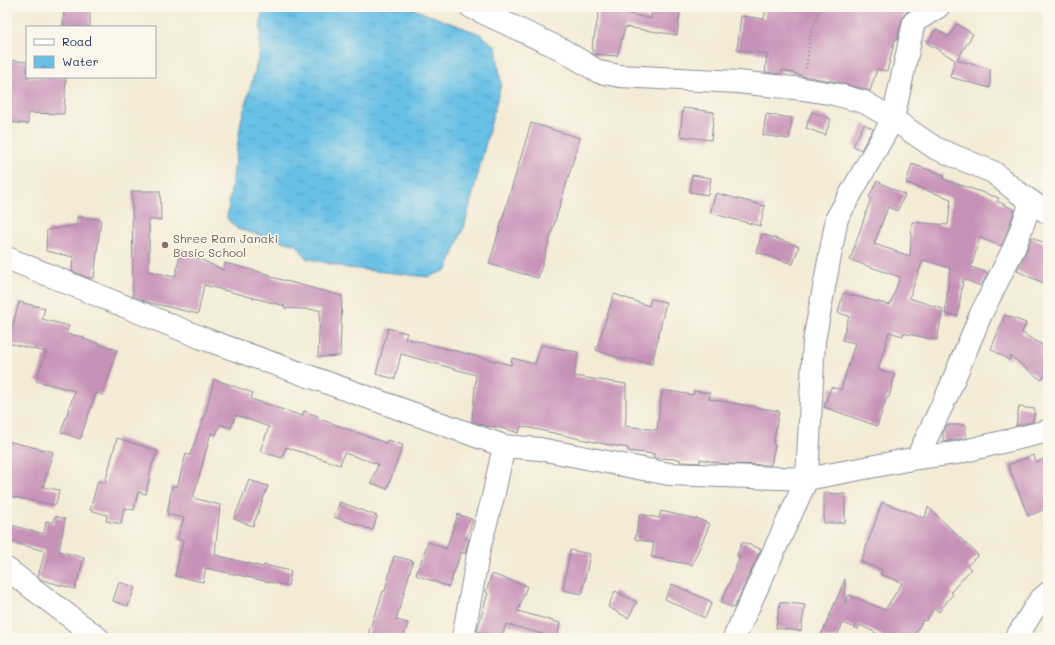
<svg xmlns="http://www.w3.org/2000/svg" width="1055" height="645" font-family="Mali,sans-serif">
  <defs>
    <pattern id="water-ripples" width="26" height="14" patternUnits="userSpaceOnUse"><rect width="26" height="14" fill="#68c0e5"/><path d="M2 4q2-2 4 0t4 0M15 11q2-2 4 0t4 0" fill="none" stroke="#559cbd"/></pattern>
  </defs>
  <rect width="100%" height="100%" fill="#fbf7ec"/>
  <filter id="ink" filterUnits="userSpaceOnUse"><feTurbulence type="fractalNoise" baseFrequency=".025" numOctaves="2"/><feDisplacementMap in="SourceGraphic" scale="8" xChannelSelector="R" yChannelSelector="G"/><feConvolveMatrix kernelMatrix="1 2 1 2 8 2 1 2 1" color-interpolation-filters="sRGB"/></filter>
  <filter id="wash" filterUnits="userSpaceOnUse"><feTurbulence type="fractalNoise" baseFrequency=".012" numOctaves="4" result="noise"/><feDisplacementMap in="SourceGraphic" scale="16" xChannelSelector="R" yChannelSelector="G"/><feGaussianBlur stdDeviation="0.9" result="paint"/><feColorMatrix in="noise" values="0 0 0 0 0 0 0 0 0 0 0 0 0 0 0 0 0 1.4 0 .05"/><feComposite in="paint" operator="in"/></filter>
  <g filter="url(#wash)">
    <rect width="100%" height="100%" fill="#f3ebd5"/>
    <path fill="url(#water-ripples)" stroke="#4278a2" d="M262 7H408L480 34 496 47 501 84 465 224 447 270 428 277 348 268 306 258 297 245 237 229 227 218 241 121 259 56Z"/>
    <g id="blocks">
      <path fill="#c792b7" d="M600 7 651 19 652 9 680 13 677 35 625 27 617 56 593 54 592 53 593 38H594Z
        M766 7H909L907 12 904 15 902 19 897 40 895 39 887 71 877 69 870 91 837 82 803 76 782 70 781 74 765 72 767 54 737 50 741 16 764 19Z
        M64 10H90V27H63Z
        M957 24 973 34 957 60 990 69V88L950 77 955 60 927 43 936 29 949 37Z
        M7 60 27 62V77H66L64 114 28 113V124L7 122Z
        M683 108 714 112 711 140 680 136Z
        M812 112 831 119 825 135 806 128Z
        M766 114 792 118 789 139 763 135Z
        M531 123 580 138 538 278 489 264Z
        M864 124 873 129 861 150 853 146Z
        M912 164 944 175 943 179 999 198 997 201 1015 210 1001 246 980 238 971 267 988 273 981 286 963 279 958 316 945 314 950 268 923 260 909 298 943 309 937 340 903 333V336L889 332 878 370 895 375 889 397H887L877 426 824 407 831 387 841 390 855 343 842 340 849 316 838 313 843 293 890 305 900 277 850 260 871 198 869 197 877 181 905 195 897 211 888 207 874 244 910 256 912 222 948 225 951 199 906 183Z
        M692 175 711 178 708 195 690 192Z
        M132 191H160L161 220H149V271L175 277 181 250 223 270 225 263 271 275V277L342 296 340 356 318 357 320 310 284 308 285 306 204 285 198 314 147 302 133 296Z
        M716 193 765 206 760 226 710 213Z
        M77 217 101 219 94 278H88L72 271 73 257 46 251 47 230 77 225Z
        M762 234 799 246 793 264 756 252Z
        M1032 237 1048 245V285L1017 271 1026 252Z
        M614 294 649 306 651 299 666 302 652 364 626 358V360L596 350Z
        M19 302 45 308 42 319 69 326 66 334 84 337V339L117 350 103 395 96 393 80 439 61 432 75 391 36 381 46 352 8 343Z
        M1005 315 1026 323 1022 333 1048 348V371L1041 380 1011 356 1009 360 991 349Z
        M388 328 407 333 405 338 511 365 512 358 535 364 541 345 578 352 574 376 626 384V418L625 426 657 430 662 390 693 395 694 391 710 393 709 399 779 411 773 444 775 445 771 465 725 464 700 459V463L680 462V459L654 458V454L628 451V448L599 443 521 426 519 433 498 427 486 426 472 421 476 375 401 354 395 379 376 374Z
        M214 379 253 393 251 399 302 416 304 411 318 416 317 418 386 443 388 440 403 445 387 489 371 483 378 464 344 453 340 465 286 447 282 458 260 451 269 427 236 415 231 428 220 424 216 435 211 433 193 498 220 505 215 555 263 567 264 565 291 571 288 586 206 568 203 582 175 576 183 541 177 539 184 518 167 514 172 486 177 487 186 454 190 455 206 411Z
        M1019 407 1035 409 1033 422 1016 426Z
        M947 425H966V438L943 442V432Z
        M117 438 158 451 152 465 146 494 138 492 134 510 124 508 121 524 106 521 107 515 90 510 98 481 105 483Z
        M7 441 53 452 43 487 59 490 56 505 7 496Z
        M1033 455 1036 462 1048 458V508L1028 516 1008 465Z
        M249 480 268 486 253 526 234 519Z
        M824 493 845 494V523H824Z
        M340 502 377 516 373 530 334 517Z
        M882 502 925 518 928 507 978 555 967 566 971 569 951 592 953 594 939 612 934 608 926 621 923 620 913 638H886L860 625 858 629 843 623 836 638H820L845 579V604L849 595 885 610 902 583 880 574 882 570 861 562Z
        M661 511 696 519V518L710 524 692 565 651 557 654 543 635 539 640 514 659 518Z
        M458 514 473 520 466 539H469L465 554 461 552 449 587 416 575 428 542 446 549Z
        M55 516 65 519 59 551 84 558 75 589 42 580 38 576 45 551 7 541V524L44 534 46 521 53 523Z
        M742 542 761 549 734 608 721 603 740 557 737 555Z
        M570 550 590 554 582 594 563 590Z
        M394 556 413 561 396 620 408 623 403 638H367L375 613H376L383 591H385Z
        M492 574 527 586 518 611 560 623 557 638 506 624 502 638 477 631 488 593 486 592Z
        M119 582 135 587 128 606 113 601Z
        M672 584 712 602 705 618 665 599Z
        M615 591 637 602 628 618 608 607Z
        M780 602 805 605 801 631 776 628Z"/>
    </g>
  </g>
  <g filter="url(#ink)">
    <use href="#blocks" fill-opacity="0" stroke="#878d9a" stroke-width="1"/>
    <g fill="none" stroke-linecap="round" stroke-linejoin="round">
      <defs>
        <path id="minor" d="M471 7 561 49 599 72 620 76 738 82 803 89 834 94 864 102 893 119 935 148 993 172 1016 191 1048 213
          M7 258 202 338 504 446 540 449 669 474 807 479 917 458 956 453 1048 431
          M917 458 948 393 981 314 1015 246 1031 202
          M7 569 98 638
          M463 638 479 549 493 497 504 446
          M734 638 807 479 814 341 837 218 893 119 914 22 938 7
          M1016 638 1039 601 1048 593"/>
      </defs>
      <use href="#minor" stroke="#878d9a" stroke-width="24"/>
      <path stroke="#878d9a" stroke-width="2.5" stroke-dasharray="1 3" stroke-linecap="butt" d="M806 68 811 32 821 7"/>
      <use href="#minor" stroke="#fff" stroke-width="22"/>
    </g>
  </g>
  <circle fill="#8d6e63" stroke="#fbf7ec" stroke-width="1.5" cx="165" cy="245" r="4"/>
  <g text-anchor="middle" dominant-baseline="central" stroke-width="3" stroke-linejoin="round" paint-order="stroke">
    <g font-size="12" fill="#785e54" stroke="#fbf7ec" text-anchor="start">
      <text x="173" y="238">Shree Ram Janaki<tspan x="173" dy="14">Basic School</tspan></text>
    </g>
  </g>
  <rect width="1055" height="645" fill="none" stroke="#fbf7ec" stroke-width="24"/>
  <rect x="26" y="26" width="130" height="52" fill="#fbf7ec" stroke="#a1a7b3"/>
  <rect x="34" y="39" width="20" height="6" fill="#ffffff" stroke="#a1a7b3"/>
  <text x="62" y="46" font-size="12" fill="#1b2f5e">Road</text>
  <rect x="34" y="56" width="20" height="12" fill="url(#water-ripples)" stroke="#a1a7b3"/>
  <text x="62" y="66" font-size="12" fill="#1b2f5e">Water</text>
</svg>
